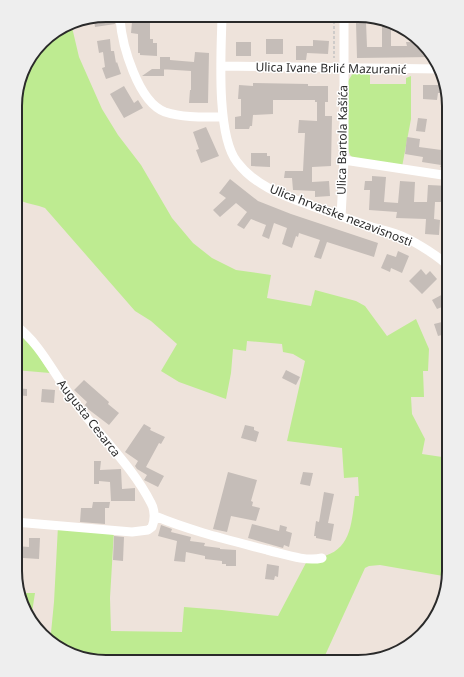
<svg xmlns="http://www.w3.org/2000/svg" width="464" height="677" font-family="'Noto Sans',sans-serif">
  <rect width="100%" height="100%" fill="#eee3db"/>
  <path fill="#beeb91" d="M71 23 79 57 102 109 118 135 141 165 172 218 193 243 212 258 236 270 271 275 267 298 311 306 315 290 356 301 365 306 387 336 416 319 429 349 428 371H423L424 397H411L412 414 425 439 422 454 449 458V577L380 565 369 566 365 568 322 662 94 661 50 643 54 602 58 526 114 530 110 598 111 631 182 632 184 607 222 610 278 616 308 559C350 556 351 530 355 496H359L358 477 344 478 342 448 287 441 305 361 293 354 283 352 282 344 247 341 246 351 233 349 231 373 226 399 179 382 161 371 177 344 151 321 135 311 45 208C37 205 29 204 21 201L17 191 16 192V94L27 61 46 37Z
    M357 72H367L370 75V84H406V78L411 76V119L402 167 353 158 350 155 348 149V81L353 73Z
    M15 332C28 335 42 362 50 373L15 370Z
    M20 593H35L31 619 24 611Z"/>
  <path fill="#c5bdb8" d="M114 19 115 24 95 27 94 20Z
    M132 22H150V39H153V43H157V56L140 55V53H138V34L131 33Z
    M356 22H366L367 47H382V24H391V46H407L406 42H420L433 57 357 58Z
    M110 39 111 51H114L116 63 117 62 121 74 106 79 102 68 105 67 103 52 99 53 97 41Z
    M266 39H283V54H266Z
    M313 40 329 41 328 54 307 53 306 60H296V46H313Z
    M236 42H251V56H236Z
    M195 52 209 53 208 103H189L190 90H191V71L160 69V57H170V60L194 62Z
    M152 69H164V76H142Z
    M438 75H442L446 93H438L437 100 423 99V85H438Z
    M253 83 308 84V86H328V102H325V116H332L331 166 312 167V182L329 181 330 196 315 197V191L293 190 292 178H284L285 171H303L305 133H298L299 120 317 121V102H315V100H273V114L253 115 252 126H250L249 129H235V117L241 116V99H238L239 85 253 86Z
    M124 86 134 103 138 100 143 108 124 118 110 94Z
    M418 118 427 119 425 132 416 131Z
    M206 127 219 156 201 163 196 150 199 149 193 132Z
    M407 137 420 139 419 147 449 151V168L440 167 441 165 422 162 423 157 405 154Z
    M251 153H267V156H270V167L251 166Z
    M372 176 386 177 384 202 398 203 400 181 415 182 414 202H427L428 185 449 186V202H435L434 219 440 220 439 235 425 234 426 219 396 218 397 212 369 210 370 190H364L365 181H372Z
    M230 179 258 201 291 214 378 243 374 257 327 242 321 259 314 257 320 240 299 233 298 237 296 236 292 248 282 244 287 228 274 223 269 239 262 236 266 225 251 219 244 229 237 225 247 212 236 203 220 217 213 210 226 198 219 193Z
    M398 251 409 256 402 273 391 268 390 272 381 268 387 254 396 257Z
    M421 269 426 275 430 271 437 279 422 294 409 281Z
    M447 292 449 297V321L442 307 437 309 432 300Z
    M446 321 449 333 438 336 434 324Z
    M286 370 300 377 296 385 282 378Z
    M84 380 109 402 108 404 119 413 109 425 88 409 85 405 87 402 74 390Z
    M15 388 27 389V396L15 395Z
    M42 389 55 390 54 403 41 402Z
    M144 424 151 428 150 430 165 437 161 444 159 443 146 467 164 476 158 487 144 480 147 475 137 469 135 466 138 461 125 452Z
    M245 425 254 427V430L259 432 256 442 241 438Z
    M94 461H101L100 470 121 469 122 489 135 488V501H111L110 482 99 481V484H94Z
    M228 472 257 480 251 501 253 502 252 506 260 508 256 521 231 516 227 532 213 529Z
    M303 472 313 473 310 486 300 484Z
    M324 492 334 494 328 523 334 524 331 541 316 538V536H314L316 521 319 522Z
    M93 502H110L109 508H105V524L80 522 81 508H92Z
    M252 524 279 531 280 525 287 527 286 531 292 533 289 547 284 545 283 548 248 538Z
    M161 525 172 529 171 532 191 537 190 541 205 543 204 546 220 548V549L236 550V566H226V564H222V561L205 559V556L186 552 185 562 174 561 177 541 158 536Z
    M114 536 124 537 123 561 113 560Z
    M29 538H40L39 559 23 558V556H15L16 546 29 547Z
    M267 564 279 566 278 577 275 576 274 580 265 579Z"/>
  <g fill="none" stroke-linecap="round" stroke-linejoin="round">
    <path stroke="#c3c3c3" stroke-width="1.5" stroke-dasharray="3 2" stroke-linecap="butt" d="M334 16V58"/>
    <path stroke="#fff" stroke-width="9" d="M222 18C221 52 216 135 237 162 254 185 282 195 309 205 330 213 351 220 372 227 382 230 394 232 404 237 417 243 440 257 449 267
      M120 19C122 45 138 102 165 112 184 118 203 117 223 117
      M221 66 440 69
      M344 160 449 176
      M341 217 344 160V16
      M155 516C191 531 229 540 267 550 284 554 305 562 322 558
      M15 522 132 532 148 530 152 527C155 520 155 510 151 503 131 464 98 435 73 399 54 375 41 344 15 325"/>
  </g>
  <g text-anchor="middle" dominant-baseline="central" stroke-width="3" stroke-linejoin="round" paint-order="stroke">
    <g font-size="12" fill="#2a2a2a" stroke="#fff">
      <text transform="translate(331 68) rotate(1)">Ulica Ivane Brlić Mazuranić</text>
      <text transform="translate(342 140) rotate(-89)">Ulica Bartola Kašića</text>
      <text transform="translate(341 215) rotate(21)">Ulica hrvatske nezavisnosti</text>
      <text transform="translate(89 418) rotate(52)">Augusta Cesarca</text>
    </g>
  </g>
  <path d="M0 0H464V677H0ZM106 22H358A84 84 0 0 1 442 106V571A84 84 0 0 1 358 655H106A84 84 0 0 1 22 571V106A84 84 0 0 1 106 22Z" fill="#eee" fill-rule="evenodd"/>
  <path fill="none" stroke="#2a2a2a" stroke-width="2" d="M106 22H358A84 84 0 0 1 442 106V571A84 84 0 0 1 358 655H106A84 84 0 0 1 22 571V106A84 84 0 0 1 106 22Z"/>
</svg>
